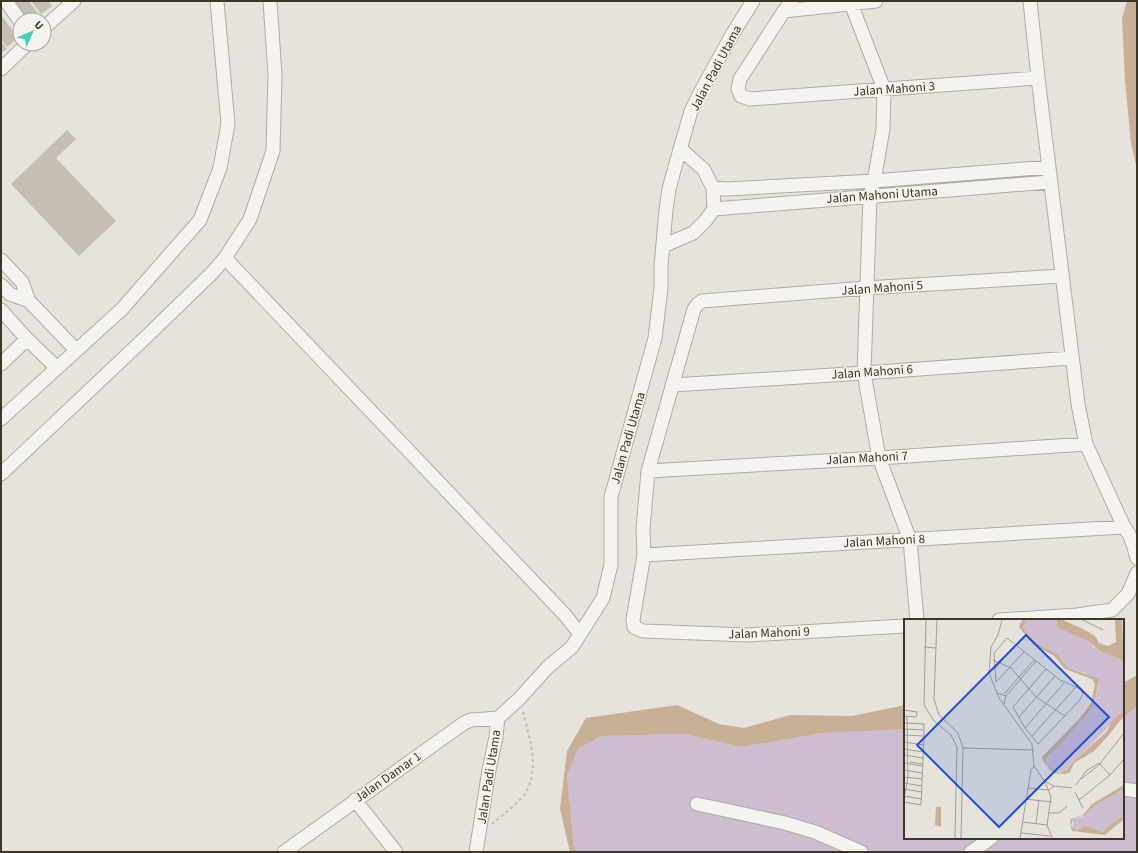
<svg xmlns="http://www.w3.org/2000/svg" width="1138" height="853" font-family="'Source Sans 3',sans-serif">
  <rect width="100%" height="100%" fill="#e7e3dc"/>
  <path fill="#ccbdd1" d="M1137 707V852H577L574 846 567 776 578 749 601 736 685 734 741 747 823 733 895 729H905V838H1123V717Z"/>
  <path fill="#c8b096" d="M1127 1H1137V169L1131 143 1125 81 1122 18Z
    M1137 675V707L1123 717V683Z
    M677 705 719 724 744 728 790 715 852 716 905 705V729L823 733 741 747 685 734 601 736 578 749 567 776 574 846 577 852H570L560 809 567 751 586 718Z"/>
  <path fill="#c4beb4" d="M11 1H29L41 18 38 20H26Z
    M31 1H49L52 6 41 14Z
    M1 15 18 38 7 47 1 39Z
    M1 41 7 49 1 53Z
    M67 130 76 139 56 158 116 221 79 256 11 184Z"/>
  <g fill="none" stroke-linecap="round" stroke-linejoin="round">
    <defs>
      <path id="minor" d="M6 1 20 21
        M792 1 784 11 740 79 738 89 741 96 750 99 1038 78
        M850 1 884 89 883 129 874 181 870 196 864 373 879 458 910 540 917 620
        M1030 1 1038 78 1078 404 1086 444 1124 527 1129 534 1133 544 1137 558
        M784 11 876 1
        M44 28 74 1
        M1 69 27 44
        M713 188 727 189 874 181 1049 167
        M714 209 1050 182
        M663 246 693 233 706 220 714 209 713 188 704 170 681 149
        M225 258 565 615 580 634
        M1 260 22 282 29 301
        M1 285 10 294 29 301 76 350
        M1 310 27 339 1 364
        M27 339 57 368
        M673 385 864 373 1072 358
        M1 419 122 309 200 220 220 168 228 124 217 1
        M648 471 879 458 1086 444
        M1 474 146 337 211 274 225 258 250 219 273 151 275 75 270 1
        M644 555 1124 527
        M999 620 1077 615 1112 610 1128 594 1137 573
        M905 626 747 635 643 631 634 627 633 619 644 555 643 529 648 471 694 309 698 304 702 301 866 288 1062 276
        M1123 789 1137 791
        M355 800 396 852
        M697 804 785 823 815 832 861 852
        M284 852 464 723 471 720 498 718
        M476 852 489 770 496 737 498 718 519 699 548 667 572 647 603 598 611 565V497L655 338 661 288V266L666 210 669 189 675 167 691 111 701 91 733 33 753 1
        M971 852 991 838"/>
    </defs>
    <use href="#minor" stroke="#b1aba2" stroke-width="15"/>
    <path stroke="#c1beb7" stroke-width="2" stroke-dasharray="3 3" stroke-linecap="butt" d="M492 824C501 816 520 802 526 792 540 767 529 737 523 711"/>
    <use href="#minor" stroke="#f5f3ef" stroke-width="13"/>
  </g>
  <g text-anchor="middle" dominant-baseline="central" stroke-width="3" stroke-linejoin="round" paint-order="stroke">
    <g font-size="13" fill="#3d3526" stroke="#f5f1ec">
      <text transform="translate(716 68) rotate(-62)">Jalan Padi Utama</text>
      <text transform="translate(894 89) rotate(-4)">Jalan Mahoni 3</text>
      <text transform="translate(882 195) rotate(-4)">Jalan Mahoni Utama</text>
      <text transform="translate(882 288) rotate(-4)">Jalan Mahoni 5</text>
      <text transform="translate(872 372) rotate(-4)">Jalan Mahoni 6</text>
      <text transform="translate(628 438) rotate(-74)">Jalan Padi Utama</text>
      <text transform="translate(867 458) rotate(-3)">Jalan Mahoni 7</text>
      <text transform="translate(884 541) rotate(-3)">Jalan Mahoni 8</text>
      <text transform="translate(769 633) rotate(-2)">Jalan Mahoni 9</text>
      <text transform="translate(388 777) rotate(-35)">Jalan Damar 1</text>
      <text transform="translate(489 777) rotate(-81)">Jalan Padi Utama</text>
    </g>
  </g>
  <g transform="translate(904 619)">
    <rect width="220" height="220" fill="#e7e3dc"/>
    <path d="M122 1H152V4L183 21 190 29 220 42V92L160 153 150 152 142 146V139L156 126 190 87 195 64 181 54 163 48 153 35 132 24 119 9ZM220 170V197L198 213 183 208 172 212 169 209V200L178 198 190 187Z" fill="#ccbdd1"/>
    <path d="M118 1H122L119 9 132 24 153 35 163 48 195 60 190 87 156 126 142 139V146L156 154 163 151 167 145 203 112 208 102 220 92V97L204 117 190 132 170 144 166 153 161 155 151 154 145 150 140 143 138 138 176 99 187 84 191 65 188 60 161 50 150 37 129 25 115 8ZM152 1H159L179 10 191 17 195 24 204 27 212 23 211 1H218L220 42 194 31 183 21 154 9ZM220 166V170L190 187 181 196 169 200 167 206 172 212 181 207 198 213 216 199 220 197V200L201 216 168 212 166 204 167 200 179 196 188 185ZM32 188H37V208L31 206Z" fill="#c8b096"/>
    <path fill="none" stroke="#a39d93" stroke-width="1" d="M22 1 20 86 30 102 47 116 53 128 51 219M33 1 30 80 35 96 54 114 59 129 57 219M98 1 94 16 87 28 85 54 95 79 128 125 130 147 141 163 147 178 143 206 148 219M179 1 199 11M20 28 32 29M120 33 92 63 90 34 103 19 156 61 176 70 179 74 176 81 134 125 121 109 109 88 142 50M89 41 107 49 132 78 161 97M90 51 111 26M93 74 102 77 100 85M100 75 130 41M102 77 132 42M0 91 13 93 12 98 0 97M115 98 151 57M0 104 20 105V117L17 186 0 183M121 109 160 64M0 110 20 111M0 116 20 117M128 117 172 68M0 123 20 126M59 129 130 131M0 130 19 133M0 136 19 139M6 143 19 145M0 144 19 147M195 144 206 156M0 151 18 154M0 158 18 160M177 160 195 146 220 114M142 163 150 167 168 169M0 164 18 167M172 166 182 152 195 144M124 169 145 171 150 167M0 170 17 173M171 173 179 189M0 177 17 180M0 180 4 158 3 98M122 180 148 183M175 181 206 156 220 140M145 194H155L163 187M119 203 143 206M132 204 135 181M117 214 146 217M116 219 127 151 130 147"/>
    <path fill="#1d4ed8" fill-opacity="0.15" stroke="#1d4ed8" stroke-width="2" d="M122 16 205 98 95 208 13 126Z"/>
    <rect width="220" height="220" fill="none" stroke="#3d3526" stroke-width="2"/>
  </g>
  <rect width="1138" height="853" fill="none" stroke="#3d3526" stroke-width="4"/>
  <g transform="translate(32 32) rotate(45)"><circle r="19" fill="#f5f1ec" stroke="#aba69d"/>
  <path d="M0-3L7 15L0 10L-7 15Z" fill="#3dd0ba"/>
  <text y="-6" font-size="11" font-weight="bold" text-anchor="middle" fill="#3d3526">U</text>
  </g>
</svg>
